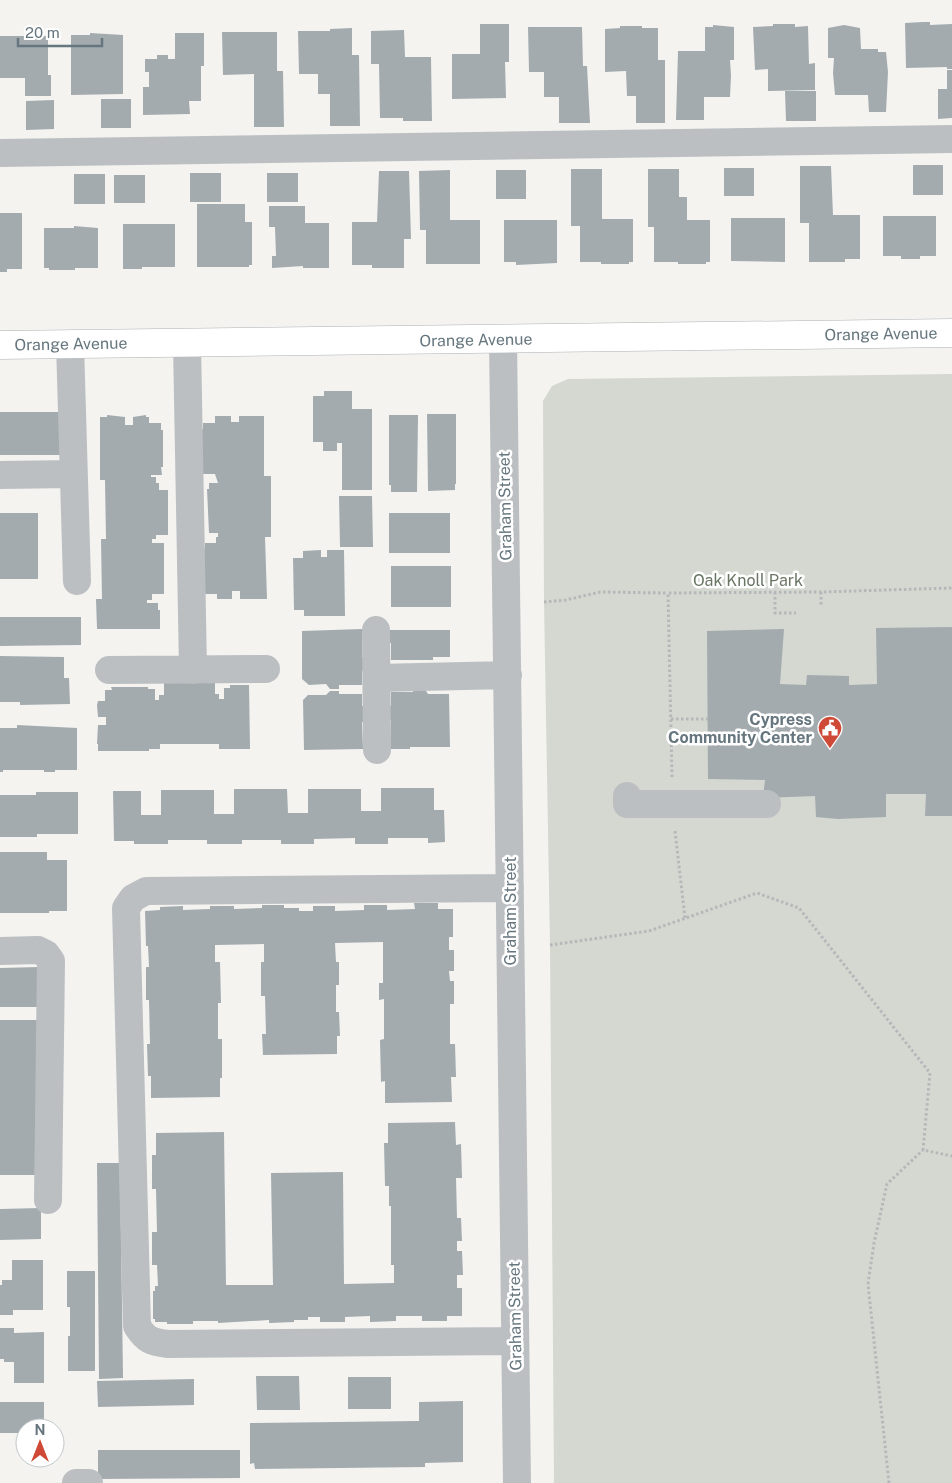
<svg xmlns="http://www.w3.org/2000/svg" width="952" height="1483" font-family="'Public Sans',sans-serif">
  <rect width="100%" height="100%" fill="#f4f3f0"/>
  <path fill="#d4d8d0" d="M952 374V1483H554L550 945 544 602 543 401 552 386 568 379Z"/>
  <path fill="#a3abaf" d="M923 22H930V25L952 24V69H947V67L906 68 905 23Z
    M480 24H509V62H505L506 98 452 99V54H480Z
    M773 24H795V27L808 26 809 64 815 63V90L768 91V69L755 70 753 27 773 26Z
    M713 25 734 27V60H730L731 75 730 97H704V120H676L678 51H705V27H713Z
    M844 25 860 28 861 49H878V52H886L888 72 886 112H869L868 95H835L833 73 834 58H828V28Z
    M620 26H642V28H658V60H665V123H636V96H627L626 71 605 72V29L620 28Z
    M528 27H582L583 66H587L590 123H559V97H544V72H529Z
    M352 28V55H359L360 126H330V94H318V74H299L298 31H330V29Z
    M404 30 405 57H431L432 121H403V118H380L379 64H371V31Z
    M222 32H277V71H283L284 127H254V74L223 75Z
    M90 33 123 35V94L71 95V35H90Z
    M175 33H204V66H201V101H189L190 114 143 115V87H149V72H145V59H157V55H168V59H175Z
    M0 36H48V75H51V96H25V78H0Z
    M947 70H952V118L938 119V89H947Z
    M785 91H816V121H786Z
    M101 99H131V128H101Z
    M54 100V129L26 130V101Z
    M913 165H943V195H913Z
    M800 166H831L833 215H860V259H845V262H809V223H800Z
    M724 168H754V196H724Z
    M571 169H602V219H633V262H629V264H601V262H580V226H571Z
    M648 169H679V197H687V220H710V262H706V264H678V262H654V227H648Z
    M450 170V220H480V264H426V230H420L419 171Z
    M496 170H526V199H496Z
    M379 171H409L411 239H404V268H372V265H352V222H377Z
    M190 173H221V202H190Z
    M267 173H298V202H267Z
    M74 174H105V204H74Z
    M114 175H145V203H114Z
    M197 204H245V222H252V265H249V267H197Z
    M269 206H305V223H329V268H303V266L272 268V256H276L275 227H269Z
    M0 213H22V269H7V272H0Z
    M883 216H936V256H920V259H901V256H883Z
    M731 218H785V262L731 261Z
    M504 220H557V263L516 265V262H504Z
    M123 224H175V267H142V269H123Z
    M74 226 98 228V268H75V270H49V268H44V228H74Z
    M324 391H352V409H372V490H342V443H337V451H323V442H313V396H324Z
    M0 412H66V455H0Z
    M427 414H456V484H455V490L428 491Z
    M107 415 125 417V425H133V417L146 415V417H149V423H161V430H163V467H161L162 475H151V477H156V483H159V490H168V535H156V539H152V543H164V594H152V600H147V603H158V610H160V629H97L96 599H102L101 539H106L105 480H100V417H107Z
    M389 415H418L417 492H391V485H389Z
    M215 416H231V422H239V416H264V476H271V537H265L267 599H240V591H232V599H217V594H204L202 549H205V543H216V537H218V533H209L207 489H209V483H218L215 474H203V466H201V429H203V423H215Z
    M339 496H372L373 547H340Z
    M0 513H38V579H0Z
    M389 513H450V553H389Z
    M321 550V557H327V550H344L345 616H304V610H294L293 558H303V551Z
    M391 566H451V607H391Z
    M0 617H81V645L0 646Z
    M952 627V816H925L926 794H886V817L838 819 816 817 815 796 763 798 765 780 708 779 707 631 784 629 780 684 806 685 807 675 849 676V685L877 684 876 628Z
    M362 629V657H364L365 671H362V685H339V689H330L326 684 309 685 302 679V631Z
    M388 630H450V657H433V660H391V643H388Z
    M0 656 64 657V678H69L70 704 20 705V702H0Z
    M215 682V694H219V699H224V688H230V685H249L250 749H219V744H160V749H149V751H98V744H97L98 725H106V717H98L97 705 98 701H105V690H112L111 687H148V689H155V700H159V695H164V683Z
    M413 688H424L428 694H449L450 747H410V749H390L391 720H388V706H391V692H413Z
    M330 691H339V694H362V706H365V722H362L363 749 304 750 303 700 308 695H326Z
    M17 725 77 728V770H55V772H44V770H3V772H0V728H17Z
    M381 788H434V810H444L445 842 428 843V838H388V844H355V838L314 839V844H281V840H242V844H207V840H168V844H134V841H114L113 791H141V815H161V790H214V814H234V789H287L288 813H308V789H361V811H381Z
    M36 792H78V834H37V837H0V795H36Z
    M0 852H47V860H67V911H49V913H0Z
    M414 903H438V909H453V937H449V950H454V971H449L450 981H454V1004H450V1044H455L456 1077H451L452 1102 385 1103V1081L381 1082 380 1040 384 1039V999L379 1000V983H383V942L335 943 336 962H339V985H336V1012H339L340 1036H337V1054L263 1055 262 1034H266L265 996H261V962H264V944L215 945V962H220L221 1003H218V1039H222V1078H220V1097L151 1098V1076H148L147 1044H150L149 1000H146V967H149L148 946H146L145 911 160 910V907L183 906V910L210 909V906H234V909L262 908V905H284V908H299V911H313V906H335V911L364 910V905H387V910L415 909Z
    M39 967V1007H0V968Z
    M0 1020H40V1175H0Z
    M455 1122 456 1145 461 1144 462 1178H456L457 1218H461L462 1241H457V1251H462L463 1275H457V1288H462V1316H447V1321H422V1316H396V1321L370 1322V1316L345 1317V1322H320V1317H308V1320H294V1322L269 1323V1320L218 1323V1321H193V1324H167V1322H155V1319H153V1291H155V1286H158L157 1265H152V1232H157L156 1189H152V1155H156V1133L224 1132 226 1285H273L271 1173 343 1172 344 1284 394 1283V1265H391V1206H389V1186H385L384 1143H388V1123Z
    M97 1163H120L123 1378 99 1379Z
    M41 1208V1239L0 1240V1209Z
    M12 1260H43V1310H13V1315H0V1285H2V1280H12Z
    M67 1271H95V1371H68V1336H70V1307H67Z
    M0 1328H14V1333L44 1332V1383H14V1362H4V1359H0Z
    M256 1376H299L300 1410H257Z
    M348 1377H391V1409H348Z
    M194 1379V1405L98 1407 97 1381Z
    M463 1401V1462L425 1463V1467L255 1469 254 1463 250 1464V1423L419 1421V1402Z
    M0 1402H44V1428H25V1433H0Z
    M98 1450H240V1478L98 1479Z"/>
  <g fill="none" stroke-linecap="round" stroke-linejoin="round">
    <defs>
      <path id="major" d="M0 345 952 333"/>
    </defs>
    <use href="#major" stroke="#adb2b4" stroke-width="29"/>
    <path stroke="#b5b8ba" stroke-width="3" stroke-dasharray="2.5 2.5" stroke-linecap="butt" d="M775 592V613H796
      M821 592V606
      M544 602 566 600 600 592 668 593
      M671 719H708
      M672 777 668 593 821 592 952 588
      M675 831 685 918
      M550 945 649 931 757 893 799 908 930 1073 923 1150 952 1156
      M889 1483 868 1284 874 1243 887 1184 923 1150"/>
    <path stroke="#bbbfc2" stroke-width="28" d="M0 153 952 139
      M503 339 517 1483
      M187 343 193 670
      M70 344 77 581
      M0 475 73 474
      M376 630 377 750
      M109 670 266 669
      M377 678 508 675
      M627 796V804H767
      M510 888 146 891 133 898 126 908 137 1326C146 1340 151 1342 168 1344L515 1341
      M0 951 38 950 46 954 51 961 48 1200
      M76 1483H89"/>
    <use href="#major" stroke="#fff" stroke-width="28"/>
  </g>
  <defs>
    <symbol id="civic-pin" viewBox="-11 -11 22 30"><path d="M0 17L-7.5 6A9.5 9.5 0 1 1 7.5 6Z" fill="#ce4936" stroke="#fff"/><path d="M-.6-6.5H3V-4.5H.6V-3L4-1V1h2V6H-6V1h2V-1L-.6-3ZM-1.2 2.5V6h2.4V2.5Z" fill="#fff"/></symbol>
  </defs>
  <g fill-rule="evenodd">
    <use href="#civic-pin" x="816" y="714" width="28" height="38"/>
  </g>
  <g text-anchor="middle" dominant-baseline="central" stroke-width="5" stroke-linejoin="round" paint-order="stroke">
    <g font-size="16" fill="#66767e" stroke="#fff">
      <text transform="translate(881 334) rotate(-1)">Orange Avenue</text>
      <text transform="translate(476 340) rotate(-1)">Orange Avenue</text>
      <text transform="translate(71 344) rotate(-1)">Orange Avenue</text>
      <text transform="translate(505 506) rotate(-91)">Graham Street</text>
      <text transform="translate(510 911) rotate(-90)">Graham Street</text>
      <text transform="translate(515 1316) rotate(-91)">Graham Street</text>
    </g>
    <g font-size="16" fill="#6a7664" stroke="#fff">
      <text x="748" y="580">Oak Knoll Park</text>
    </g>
    <g font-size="16" font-weight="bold" fill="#66767e" stroke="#fff" text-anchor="end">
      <text x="812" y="719">Cypress<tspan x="812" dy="18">Community Center</tspan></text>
    </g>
  </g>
  <g transform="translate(40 1443)"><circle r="24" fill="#ffffff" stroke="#c2c8cb"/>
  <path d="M0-4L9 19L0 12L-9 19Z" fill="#ce4936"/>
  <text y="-8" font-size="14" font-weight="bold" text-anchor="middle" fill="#66767e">N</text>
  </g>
  <path d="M18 38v8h84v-8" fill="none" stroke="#66767e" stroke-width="2.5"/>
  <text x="25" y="38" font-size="15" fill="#66767e" stroke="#ffffff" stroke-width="4" paint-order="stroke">20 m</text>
</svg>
